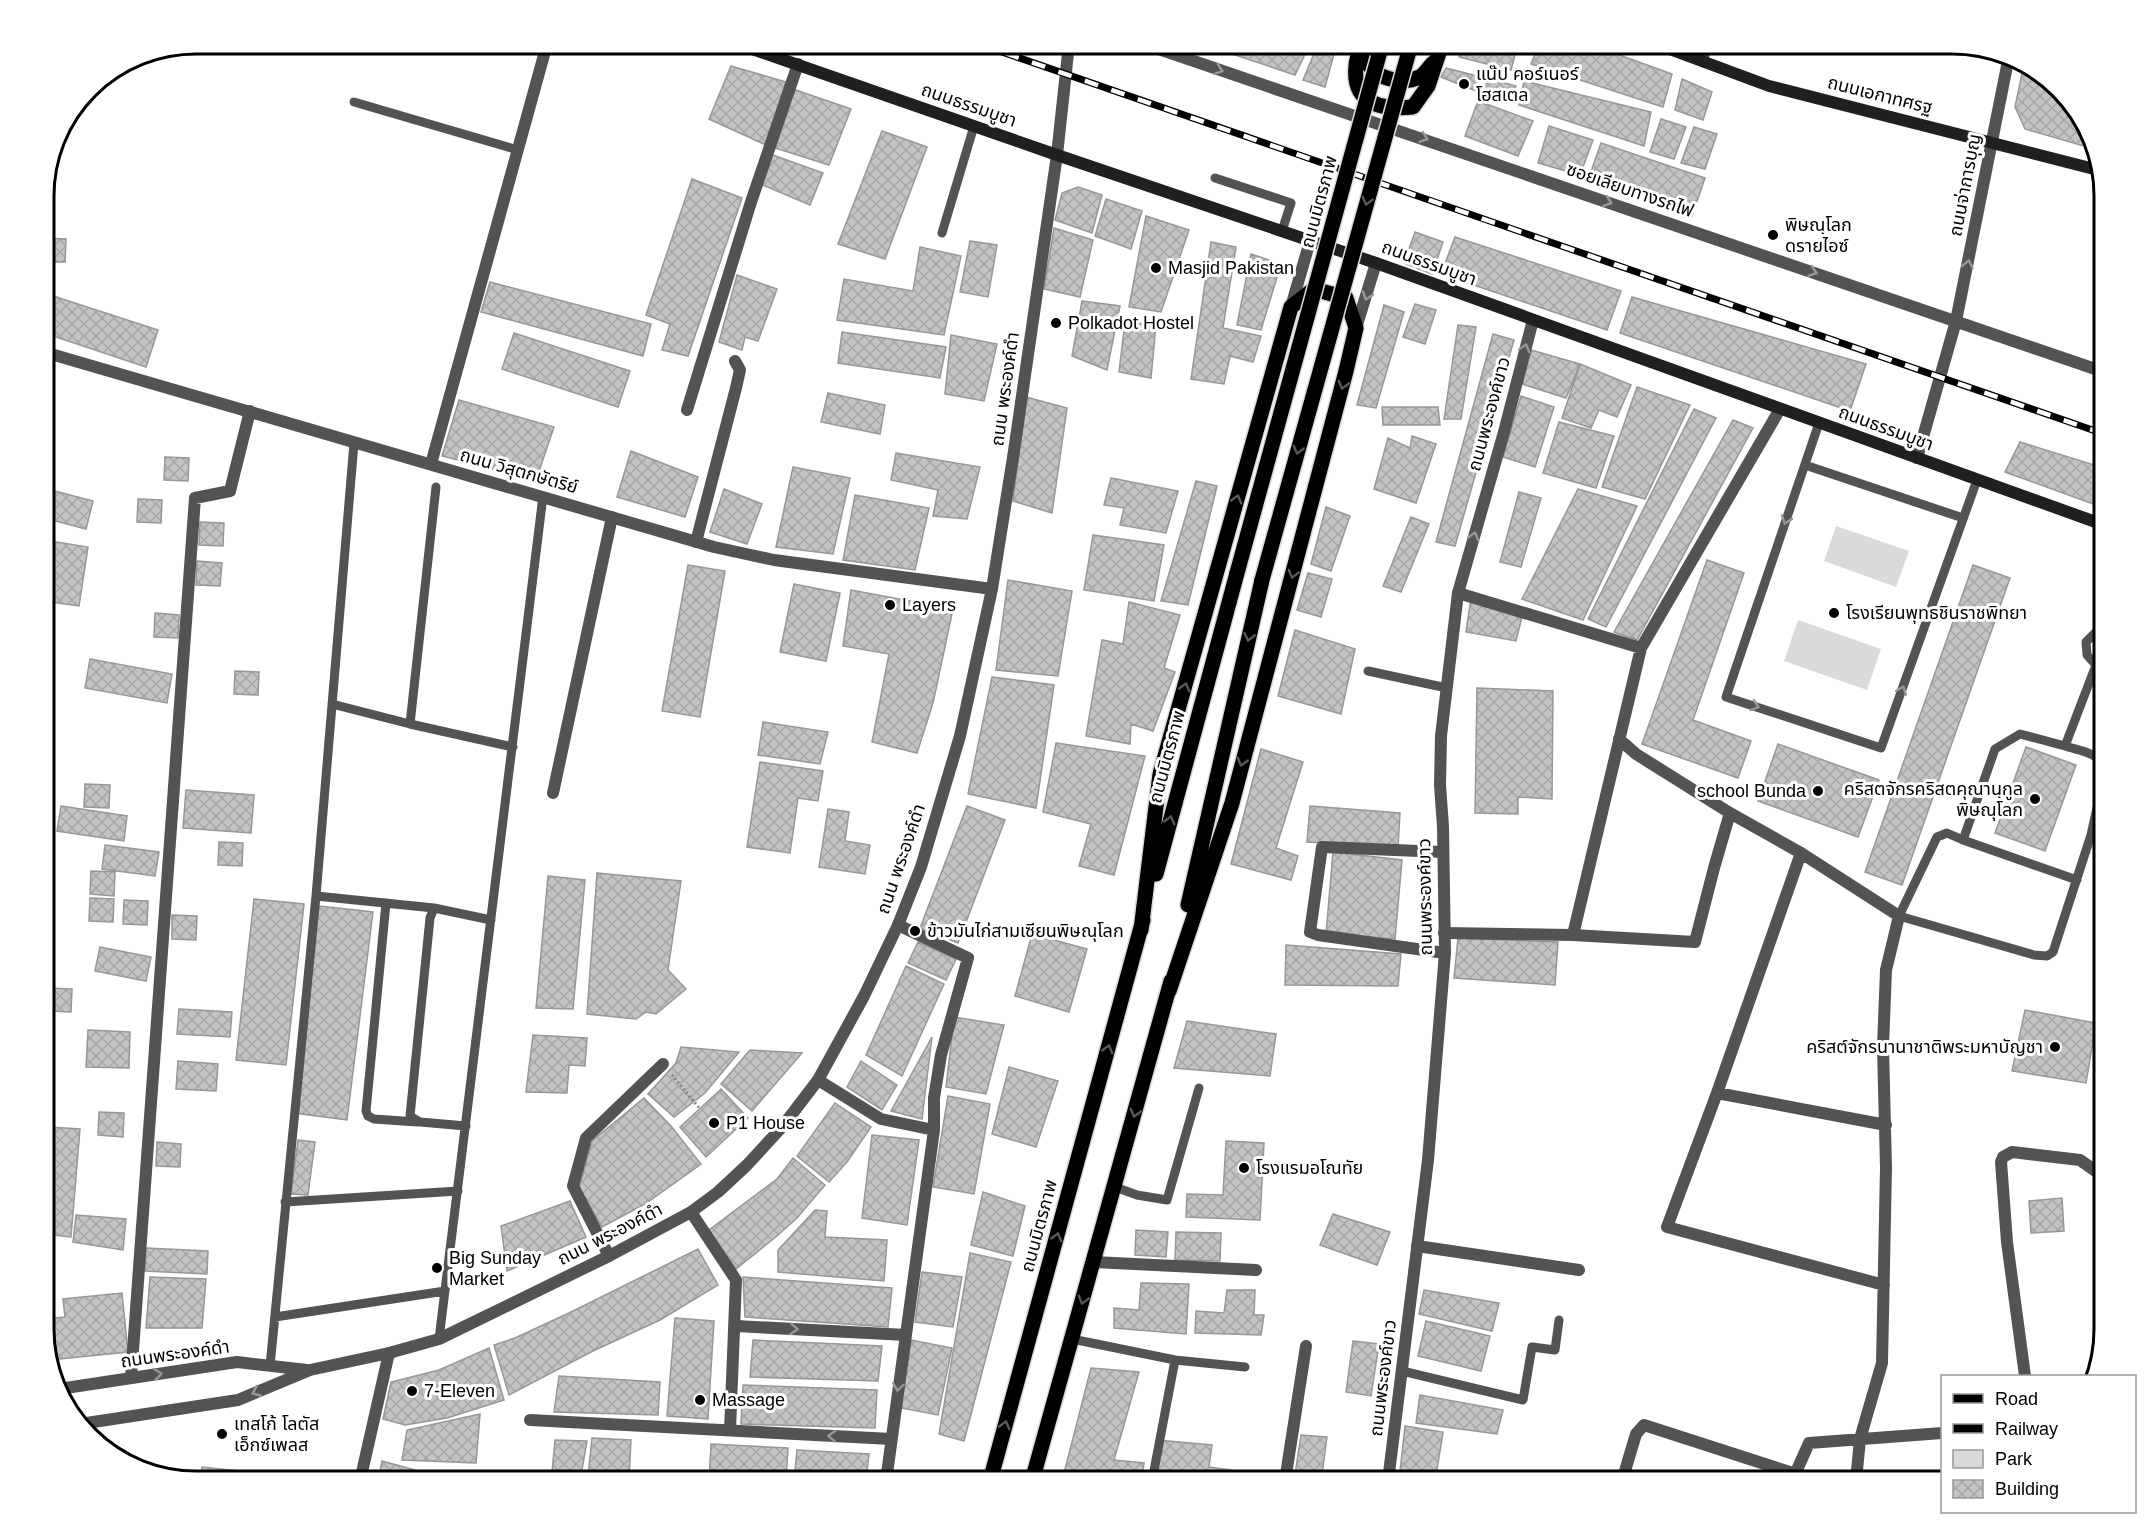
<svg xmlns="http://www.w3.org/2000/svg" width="2148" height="1525" font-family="Arial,'Noto Sans Thai',sans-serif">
  <defs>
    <pattern id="building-cross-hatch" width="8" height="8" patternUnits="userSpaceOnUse" patternTransform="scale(1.5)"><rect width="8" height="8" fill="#c3c3c3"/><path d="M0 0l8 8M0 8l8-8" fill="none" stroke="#a6a6a6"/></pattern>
  </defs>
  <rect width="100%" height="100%" fill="#fff"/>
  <path fill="#dadada" d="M1836 526 1909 551 1896 587 1824 561Z
    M1798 620 1881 649 1867 690 1784 661Z"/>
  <path fill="url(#building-cross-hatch)" stroke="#979797" stroke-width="1.5" d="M1202 44H1310L1295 75Z
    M1318 44H1325L1336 47 1325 87 1303 80Z
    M1462 44H1518L1511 70 1459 57Z
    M1539 44H1589L1672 74 1663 107 1531 64Z
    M2024 64 2045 75 2089 128 2094 149 2025 129 2015 107Z
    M731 66 786 82 766 145 709 119Z
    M1446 68 1516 86 1507 103 1441 77Z
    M1682 79 1712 92 1703 120 1675 110Z
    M1524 81 1651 112 1644 146 1519 105Z
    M793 89 851 109 829 165 772 147Z
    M1478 101 1533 121 1518 156 1465 136Z
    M1661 119 1686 127 1674 159 1650 152Z
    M1549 126 1593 140 1580 175 1538 163Z
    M1694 127 1717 134 1705 169 1681 163Z
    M882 131 927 147 885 259 838 244Z
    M1601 143 1705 178 1692 216 1588 180Z
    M770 154 823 173 810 205 758 183Z
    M692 179 742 198 688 356 662 350 670 324 646 315Z
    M1078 187 1102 195 1092 233 1055 220 1062 193Z
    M1106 199 1142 211 1131 249 1095 236Z
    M1146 216 1189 230 1161 312 1129 307Z
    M1054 228 1093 240 1080 297 1044 289Z
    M1415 232 1443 242 1432 274 1404 263Z
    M1455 237 1621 291 1607 330 1441 274Z
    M44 238 66 239 65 262H44Z
    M970 241 997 245 988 297 960 292Z
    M1211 242 1236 247 1223 328 1261 336 1253 362 1230 356 1224 384 1191 379Z
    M920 247 961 256 944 335 837 320 844 279 913 291Z
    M1251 254 1281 264 1261 330 1237 325Z
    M737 275 777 289 758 341 745 337 742 350 719 342Z
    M490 282 651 324 643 356 481 312Z
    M44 293 158 330 146 367 44 333Z
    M1632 297 1866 364 1850 411 1620 333Z
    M1082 301 1120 306 1107 370 1072 356Z
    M1415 304 1436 310 1425 344 1403 337Z
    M1384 305 1404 312 1376 408 1357 405Z
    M1125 322 1156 325 1151 378 1119 372Z
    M1458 325 1476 327 1461 419H1444Z
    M842 332 946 347 940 378 838 363Z
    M514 333 630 371 618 407 502 369Z
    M1493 334 1514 340 1455 546 1436 542Z
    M951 335 997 344 984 401 945 394Z
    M1531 350 1580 364 1566 398 1522 384Z
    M1580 364 1631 385 1617 417 1599 410 1591 428 1562 418Z
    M44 380H49L48 403H44Z
    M1637 387 1690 405 1645 499 1602 487Z
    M828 393 885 405 880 434 821 422Z
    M1521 396 1554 407 1535 467 1503 457Z
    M1026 397 1067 408 1052 513 1013 501Z
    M459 400 554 427 536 480 442 456Z
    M1382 407H1438L1440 425H1383Z
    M1694 409 1716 418 1606 627 1588 619Z
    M1733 420 1753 428 1637 640 1614 632Z
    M1559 422 1614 436 1596 488 1543 473Z
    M1412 436 1436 444 1416 503 1374 489 1388 438 1410 448Z
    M2020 442 2104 468V508L2005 472Z
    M631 451 698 477 685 517 617 497Z
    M896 453 980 467 967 519 933 516 938 490 891 480Z
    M165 457 189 458 188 481 164 480Z
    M793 467 850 478 833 554 776 547Z
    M1111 478 1178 491 1166 533 1120 525 1124 508 1104 505Z
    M1196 481 1217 486 1188 605 1161 601Z
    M47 489 93 501 86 529 44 518V502Z
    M724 489 762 504 747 544 710 532Z
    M1578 489 1637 506 1583 620 1522 599Z
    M1519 492 1541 498 1521 567 1500 562Z
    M855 495 929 508 915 570 843 560Z
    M138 499 162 500 161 523 137 522Z
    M1326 507 1350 516 1331 571 1311 564Z
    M1411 517 1429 524 1401 592 1383 586Z
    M200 522 224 523 223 546 199 545Z
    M1093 535 1164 545 1154 601 1084 590Z
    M44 540 88 547 79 606 44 601 49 569 44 568Z
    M1707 560 1744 573 1693 720 1751 741 1738 778 1642 744Z
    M197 561 222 563 220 586 196 585Z
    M688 565 725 571 700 717 662 711Z
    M1973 565 2010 578 1902 885 1865 872Z
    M1308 573 1332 579 1321 617 1297 610Z
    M1008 580 1072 591 1058 676 996 670Z
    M794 584 840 593 826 661 780 652Z
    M851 590 953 609 933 703 917 753 872 742 889 654 843 646Z
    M1471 598 1523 613 1516 641 1466 632Z
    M1129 602 1180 615 1164 668 1175 672 1153 731 1131 724 1130 744 1086 736 1102 640 1123 644Z
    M155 613 179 615 178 638 154 637Z
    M1295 630 1355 649 1341 714 1278 696Z
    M90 659 172 674 167 703 85 688Z
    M235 671 259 672 258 695 234 694Z
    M992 677 1054 685 1036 808 968 794Z
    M1477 688 1553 691 1552 799 1518 797V814L1475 813Z
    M763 722 828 732 820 764 758 755Z
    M1056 743 1145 756 1114 875 1079 866 1091 824 1043 812Z
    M1778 744 1879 780 1858 837 1758 801Z
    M1778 744 1879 780 1858 837 1758 801Z
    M2026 747 2076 765 2045 851 1995 833Z
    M1261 749 1303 762 1276 848 1298 856 1291 880 1231 864Z
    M760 762 823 771 818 801 798 798 790 853 747 847Z
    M85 784 110 785 109 808 84 807Z
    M186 790 254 795 251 833 183 828Z
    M61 806 127 816 124 841 57 831Z
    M967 806 1005 820 958 943 920 928Z
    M1310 806 1400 813 1398 847 1307 842Z
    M828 809 849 812 845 841 870 845 865 874 819 867Z
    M219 842 243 843 242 866 218 865Z
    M105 845 159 852 155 876 102 869Z
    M1333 852 1402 860 1395 939 1326 934Z
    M91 871 115 872 114 896 90 894Z
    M597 873 681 881 668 970 686 989 656 1014 646 1012 636 1019 587 1014Z
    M548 876 585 880 573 1009 536 1008Z
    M90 898 114 899 113 922 89 921Z
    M254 899 304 904 286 1065 236 1060Z
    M124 900 148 901 147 925 123 924Z
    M319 906 373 912 347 1120 294 1113Z
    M172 915 197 916 196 940 172 939Z
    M1032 934 1087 949 1069 1012 1015 996Z
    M1458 938 1558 942 1555 985 1454 978Z
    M918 942 956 959 946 980 908 963Z
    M1286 945 1401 954 1398 986 1285 985Z
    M100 947 151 957 146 981 95 971Z
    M906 966 944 984 902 1076 866 1055Z
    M48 988 72 989 71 1012 47 1011Z
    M179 1009 232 1012 230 1037 177 1034Z
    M2025 1010 2096 1023 2086 1083 2012 1071Z
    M954 1017 1004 1025 986 1094 946 1087Z
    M1187 1021 1276 1034 1270 1076 1174 1068Z
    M88 1030 130 1032 129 1068 86 1067Z
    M533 1035 587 1038 585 1066 569 1065 567 1093 526 1092Z
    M932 1037 922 1119 891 1111Z
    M681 1047 739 1052 705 1093 674 1117 648 1094 676 1063Z
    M750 1050 802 1053 752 1111 721 1084Z
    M178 1061 218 1064 216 1091 176 1089Z
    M861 1061 897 1085 882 1110 847 1087Z
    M1009 1067 1058 1081 1036 1147 992 1134Z
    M721 1089 748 1118 706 1157 680 1127Z
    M948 1096 990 1104 974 1194 933 1187Z
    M644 1098 671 1126 701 1164 645 1204 602 1227 579 1188 592 1141Z
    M835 1103 871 1127 847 1162 829 1182 797 1156Z
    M99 1112 124 1113 123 1137 98 1135Z
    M49 1127 80 1129 71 1237 44 1234V1184Z
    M872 1135 919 1140 907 1225 862 1218Z
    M298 1140 315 1142 308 1195 291 1194Z
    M1226 1141 1264 1143 1260 1220 1186 1217 1187 1194 1223 1195Z
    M157 1142 181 1144 180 1167 156 1166Z
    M793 1158 825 1185 797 1218 777 1236 736 1269 709 1230 777 1179Z
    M983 1192 1025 1206 1013 1256 971 1245Z
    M2062 1198 2064 1231 2031 1233 2029 1201Z
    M570 1201 586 1237 507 1271 501 1226Z
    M815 1210 827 1211 825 1237 887 1240 884 1281 778 1272V1250Z
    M1333 1214 1390 1232 1377 1265 1320 1245Z
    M76 1215 126 1219 123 1250 73 1242Z
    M1136 1230 1168 1232 1166 1257 1135 1255Z
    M1176 1232 1221 1233 1220 1261 1175 1260Z
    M146 1248 208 1251 207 1274 145 1271Z
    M698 1249 718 1285 660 1320 593 1351 509 1395 494 1345 515 1338 569 1313Z
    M970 1253 1011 1262 964 1441 939 1434Z
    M922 1272 962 1277 953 1327 915 1322Z
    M150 1277 206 1279 202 1328H146Z
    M743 1277 892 1288 888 1327 745 1317Z
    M1141 1283 1189 1284 1186 1334 1114 1328V1308L1139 1310Z
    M1227 1290H1255L1254 1315H1264L1261 1335 1195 1333 1196 1311 1224 1313Z
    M1424 1290 1499 1303 1492 1331 1419 1314Z
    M122 1293 128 1352 50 1360 44 1339V1319L65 1317 63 1299Z
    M675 1318 714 1321 708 1419 667 1416Z
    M1426 1321 1490 1336 1481 1371 1418 1356Z
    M753 1340 882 1346 878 1381 750 1377Z
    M911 1340 952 1348 938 1415 901 1408Z
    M1353 1341 1379 1344 1371 1396 1346 1392Z
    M489 1348 504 1400 447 1418 405 1425 383 1419 391 1382 439 1370Z
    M1091 1368 1139 1372 1114 1460 1144 1463 1142 1481H1062Z
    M559 1376 660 1382 658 1415 554 1412Z
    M743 1385 877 1390 875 1428 741 1424Z
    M1420 1395 1503 1410 1497 1434 1416 1423Z
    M480 1414 476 1463 402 1460 407 1430Z
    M1405 1426 1443 1432 1436 1476 1473 1481H1399Z
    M1301 1435 1327 1437 1322 1475 1360 1477V1481H1294Z
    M592 1438 631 1440 629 1480 588 1476Z
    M555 1440 587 1441 581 1476 552 1472Z
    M1157 1440 1212 1445 1209 1467 1231 1470 1229 1481H1151Z
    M711 1444 788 1448 786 1481H709Z
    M797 1450 869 1454 866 1481H794Z
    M382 1461 419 1471 416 1481 378 1480Z
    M202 1467 249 1472 247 1481H200Z
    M497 1475 527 1481H495Z"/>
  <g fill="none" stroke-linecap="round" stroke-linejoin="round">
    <defs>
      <path id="primary" d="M1362 44C1360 51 1356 59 1356 66 1352 105 1383 110 1413 107L1428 86 1442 44
        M1364 44C1365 48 1365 54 1366 58 1372 79 1401 85 1420 77 1425 74 1429 67 1433 63
        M1156 874 1237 573
        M1188 905 1262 580
        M1141 930 1160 774 1291 307 1314 289 1346 298 1356 328 1346 371 1232 803 1169 991
        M990 1481 1143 920
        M1032 1481 1171 981"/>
    </defs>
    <use href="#primary" stroke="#dbdbdb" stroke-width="18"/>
    <path stroke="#757575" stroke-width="3" stroke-dasharray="1.5 3" stroke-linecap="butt" d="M672 1075 700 1109"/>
    <path stroke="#535353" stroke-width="9" d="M1703 63 1708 44
      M354 102 518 150
      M1215 178 1291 203 1282 231
      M942 233 974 126
      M1819 423 1726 697 1881 748 1977 480
      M1805 465 1963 518
      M2104 632H2096L2086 642 2087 655 2096 665 2104 664
      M2096 665 2065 746 2020 734 1995 749 1963 840 1947 833 1937 837 1899 916 2034 955 2047 956 2053 952 2055 946 2091 835 2104 776
      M1368 671 1447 688
      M332 704 410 724 513 747
      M410 724 436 487
      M2065 746C2080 751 2099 752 2104 768
      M1963 840 2077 880
      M316 896 434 908 491 920
      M386 903 366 1111 368 1116 374 1119 417 1122
      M434 908 430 918 410 1116 420 1122 466 1126
      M44 1119 45 1096 44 1093
      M1115 1187 1137 1195 1167 1200 1199 1088
      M285 1202 458 1191
      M44 1286 48 1285
      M275 1317 445 1291
      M439 1339 543 496
      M1072 1339 1175 1360 1245 1367
      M270 1366 316 896 354 443
      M1402 1371 1523 1400 1532 1347 1555 1350 1559 1320
      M1152 1481 1175 1360"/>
    <path stroke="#535353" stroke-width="12" d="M687 410 751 202 798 64
      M1917 458 1956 321 2009 56
      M431 464 547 44
      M696 542 736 388 740 370 735 361
      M1458 593 1641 648
      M1619 739 1636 754 1730 813 1801 853 1899 916 1886 970 1883 1047 1886 1168 1882 1363 1860 1439 1856 1481
      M553 793 612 517
      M1443 852 1322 847 1310 932 1318 935 1445 953
      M1801 853 1717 1093 1667 1227 1884 1285
      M898 925 968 958 941 1055 934 1098V1130
      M1444 933 1573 935 1695 942 1714 868 1730 813
      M1573 935 1641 648 1780 409
      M818 1080 881 1119 934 1130 886 1481
      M1717 1093 1886 1125
      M691 1212 736 1280 730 1430
      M1417 1246 1579 1270
      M609 1256 573 1186 586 1138 663 1064
      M1094 1262 1256 1270
      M736 1326 906 1335
      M2025 1376 2007 1242 2001 1162 2003 1157 2012 1152 2080 1160 2104 1177
      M131 1378 195 498 230 491 250 411
      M530 1420 891 1439
      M360 1481 389 1353
      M1285 1481 1306 1346
      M1622 1481 1636 1434 1644 1425 1796 1474
      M1792 1481 1809 1443 1942 1433"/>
    <path stroke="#535353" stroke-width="12" d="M1144 44 2104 372
      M1291 307 1310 241
      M1356 328 1376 263
      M44 352 714 547 774 560 992 589
      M59 1389 237 1362 307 1370
      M80 1424 238 1400 310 1370 389 1353 439 1339 609 1256 691 1212 718 1192 747 1165 782 1127 818 1080 864 996 898 925 921 867 960 736 992 589 1014 451 1057 155 1069 44
      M1388 1481 1428 1160 1445 953 1443 827 1440 785 1441 736 1458 593 1504 432 1533 320"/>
    <path stroke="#202020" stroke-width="12" d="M738 44 1057 155 1376 263 2104 525
      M1656 44 1769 86 2098 170"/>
    <use href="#primary" stroke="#000" stroke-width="15"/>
    <defs>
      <path id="rail" d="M979 44 2104 434"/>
    </defs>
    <use href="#rail" stroke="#000" stroke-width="7"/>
    <use href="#rail" stroke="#fff" stroke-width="4.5" stroke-dasharray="14" stroke-linecap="butt"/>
    <defs>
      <path id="primary-bridge" d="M1237 573 1382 44
        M1262 580 1411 44"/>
    </defs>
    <use href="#primary-bridge" stroke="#dbdbdb" stroke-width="18" stroke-linecap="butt"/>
    <use href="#primary-bridge" stroke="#000" stroke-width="15"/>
  </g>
  <defs><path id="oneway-chevron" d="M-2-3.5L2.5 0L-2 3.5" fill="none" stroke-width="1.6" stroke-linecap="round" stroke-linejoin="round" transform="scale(1.5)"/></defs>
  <g stroke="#989898">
    <use href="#oneway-chevron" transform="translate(1219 70) rotate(19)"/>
    <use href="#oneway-chevron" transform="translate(1424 138) rotate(19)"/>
    <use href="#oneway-chevron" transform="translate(1608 202) rotate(19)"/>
    <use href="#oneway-chevron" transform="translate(1968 264) rotate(-79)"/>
    <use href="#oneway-chevron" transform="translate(1813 272) rotate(19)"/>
    <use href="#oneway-chevron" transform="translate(1367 296) rotate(108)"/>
    <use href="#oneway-chevron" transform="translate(1525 348) rotate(-75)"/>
    <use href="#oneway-chevron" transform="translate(1786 520) rotate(109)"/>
    <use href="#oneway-chevron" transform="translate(1474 536) rotate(-74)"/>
    <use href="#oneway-chevron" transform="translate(1902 690) rotate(-70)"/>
    <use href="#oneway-chevron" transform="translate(1755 706) rotate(18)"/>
    <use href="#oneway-chevron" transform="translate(794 1329) rotate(3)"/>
    <use href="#oneway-chevron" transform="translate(158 1374) rotate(-8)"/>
    <use href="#oneway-chevron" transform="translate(898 1387) rotate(98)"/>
    <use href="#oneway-chevron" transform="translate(256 1392) rotate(158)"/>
    <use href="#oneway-chevron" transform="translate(832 1436) rotate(-177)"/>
  </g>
  <g stroke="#595959">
    <use href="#oneway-chevron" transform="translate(1367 201) rotate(105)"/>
    <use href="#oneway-chevron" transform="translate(1343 385) rotate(105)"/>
    <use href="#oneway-chevron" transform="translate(1298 450) rotate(105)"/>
    <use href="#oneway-chevron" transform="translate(1237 499) rotate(-74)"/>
    <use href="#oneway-chevron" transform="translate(1293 574) rotate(105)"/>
    <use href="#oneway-chevron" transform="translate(1249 637) rotate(103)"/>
    <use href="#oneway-chevron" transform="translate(1185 687) rotate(-74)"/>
    <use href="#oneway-chevron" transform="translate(1242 762) rotate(105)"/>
    <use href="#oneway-chevron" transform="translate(1170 820) rotate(-75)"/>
    <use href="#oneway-chevron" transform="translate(1108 1049) rotate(-75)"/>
    <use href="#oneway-chevron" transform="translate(1135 1113) rotate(105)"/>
    <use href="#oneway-chevron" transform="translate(1057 1237) rotate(-75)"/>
    <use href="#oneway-chevron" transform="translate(1083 1300) rotate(106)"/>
    <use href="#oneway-chevron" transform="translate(1005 1425) rotate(-75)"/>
  </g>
  <g fill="#000" stroke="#fff" stroke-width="2">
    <circle cx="1464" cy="84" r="6"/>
    <circle cx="1773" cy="235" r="6"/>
    <circle cx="1156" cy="268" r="6"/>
    <circle cx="1056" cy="323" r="6"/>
    <circle cx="890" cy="605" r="6"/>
    <circle cx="1834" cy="613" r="6"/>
    <circle cx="1818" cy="791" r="6"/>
    <circle cx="2035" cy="799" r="6"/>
    <circle cx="915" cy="931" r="6"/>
    <circle cx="2055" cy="1047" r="6"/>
    <circle cx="714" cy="1123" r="6"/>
    <circle cx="1244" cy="1168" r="6"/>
    <circle cx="437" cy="1268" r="6"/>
    <circle cx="412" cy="1391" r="6"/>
    <circle cx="700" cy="1400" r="6"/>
    <circle cx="222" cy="1434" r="6"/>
  </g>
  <g text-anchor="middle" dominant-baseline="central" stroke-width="6" stroke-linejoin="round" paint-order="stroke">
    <g font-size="18" fill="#000" stroke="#fff" text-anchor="start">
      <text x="1476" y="74">แน๊ป คอร์เนอร์<tspan x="1476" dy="21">โฮสเตล</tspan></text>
      <text x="1785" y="225">พิษณุโลก<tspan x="1785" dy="21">ดรายไอซ์</tspan></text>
      <text x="1168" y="268">Masjid Pakistan</text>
      <text x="1068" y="323">Polkadot Hostel</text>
      <text x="902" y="605">Layers</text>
      <text x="1846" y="613">โรงเรียนพุทธชินราชพิทยา</text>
      <text x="2023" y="789" text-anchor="end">คริสตจักรคริสตคุณานุกูล<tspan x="2023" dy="21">พิษณุโลก</tspan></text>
      <text x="1806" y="791" text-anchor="end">school Bunda</text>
      <text x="927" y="931">ข้าวมันไก่สามเซียนพิษณุโลก</text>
      <text x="2043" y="1047" text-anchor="end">คริสต์จักรนานาชาติพระมหาบัญชา</text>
      <text x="726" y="1123">P1 House</text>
      <text x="1256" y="1168">โรงแรมอโณทัย</text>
      <text x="449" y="1258">Big Sunday<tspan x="449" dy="21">Market</tspan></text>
      <text x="424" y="1391">7-Eleven</text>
      <text x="712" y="1400">Massage</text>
      <text x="234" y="1424">เทสโก้ โลตัส<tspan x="234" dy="21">เอ็กซ์เพลส</tspan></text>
    </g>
    <g font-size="18" fill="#000" stroke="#fff">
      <text transform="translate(1880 95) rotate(14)">ถนนเอกาทศรฐ</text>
      <text transform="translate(969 105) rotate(19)">ถนนธรรมบูชา</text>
      <text transform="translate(1965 185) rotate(-79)">ถนนจ่าการบุญ</text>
      <text transform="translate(1630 190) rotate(19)">ซอยเลียบทางรถไฟ</text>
      <text transform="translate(1319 202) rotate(-75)">ถนนมิตรภาพ</text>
      <text transform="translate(1429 263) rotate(20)">ถนนธรรมบูชา</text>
      <text transform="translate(1005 389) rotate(-82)">ถนน พระองค์ดำ</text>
      <text transform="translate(1489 414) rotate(-75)">ถนนพระองค์ขาว</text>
      <text transform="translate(1886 428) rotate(20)">ถนนธรรมบูชา</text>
      <text transform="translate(519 471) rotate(16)">ถนน วิสุตกษัตริย์</text>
      <text transform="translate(1167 757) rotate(-75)">ถนนมิตรภาพ</text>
      <text transform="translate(901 859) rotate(-71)">ถนน พระองค์ดำ</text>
      <text transform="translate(1425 897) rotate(-91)">ถนนพระองค์ขาว</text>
      <text transform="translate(1039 1226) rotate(-75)">ถนนมิตรภาพ</text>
      <text transform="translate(610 1234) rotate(-27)">ถนน พระองค์ดำ</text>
      <text transform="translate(175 1354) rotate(-8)">ถนนพระองค์ดำ</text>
      <text transform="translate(1383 1378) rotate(-83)">ถนนพระองค์ขาว</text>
    </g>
  </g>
  <path d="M0 0H2148V1525H0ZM196 54H1952A142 142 0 0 1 2094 196V1329A142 142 0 0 1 1952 1471H196A142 142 0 0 1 54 1329V196A142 142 0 0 1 196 54Z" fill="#fff" fill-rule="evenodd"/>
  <path fill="none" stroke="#000" stroke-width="3" d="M196 54H1952A142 142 0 0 1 2094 196V1329A142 142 0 0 1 1952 1471H196A142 142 0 0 1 54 1329V196A142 142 0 0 1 196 54Z"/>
  <rect x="1941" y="1375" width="195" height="138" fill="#ffffff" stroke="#999999" stroke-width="1.5"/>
  <rect x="1953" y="1394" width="30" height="9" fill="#000000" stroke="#999999" stroke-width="1.5"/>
  <text x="1995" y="1405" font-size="18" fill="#000000">Road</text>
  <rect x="1953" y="1424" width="30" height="9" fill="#000000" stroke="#999999" stroke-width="1.5"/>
  <text x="1995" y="1435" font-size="18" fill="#000000">Railway</text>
  <rect x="1953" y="1450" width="30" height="18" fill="#dadada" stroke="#999999" stroke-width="1.5"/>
  <text x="1995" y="1465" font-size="18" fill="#000000">Park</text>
  <rect x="1953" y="1480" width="30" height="18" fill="url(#building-cross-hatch)" stroke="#999999" stroke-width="1.5"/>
  <text x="1995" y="1495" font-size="18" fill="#000000">Building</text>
</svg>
